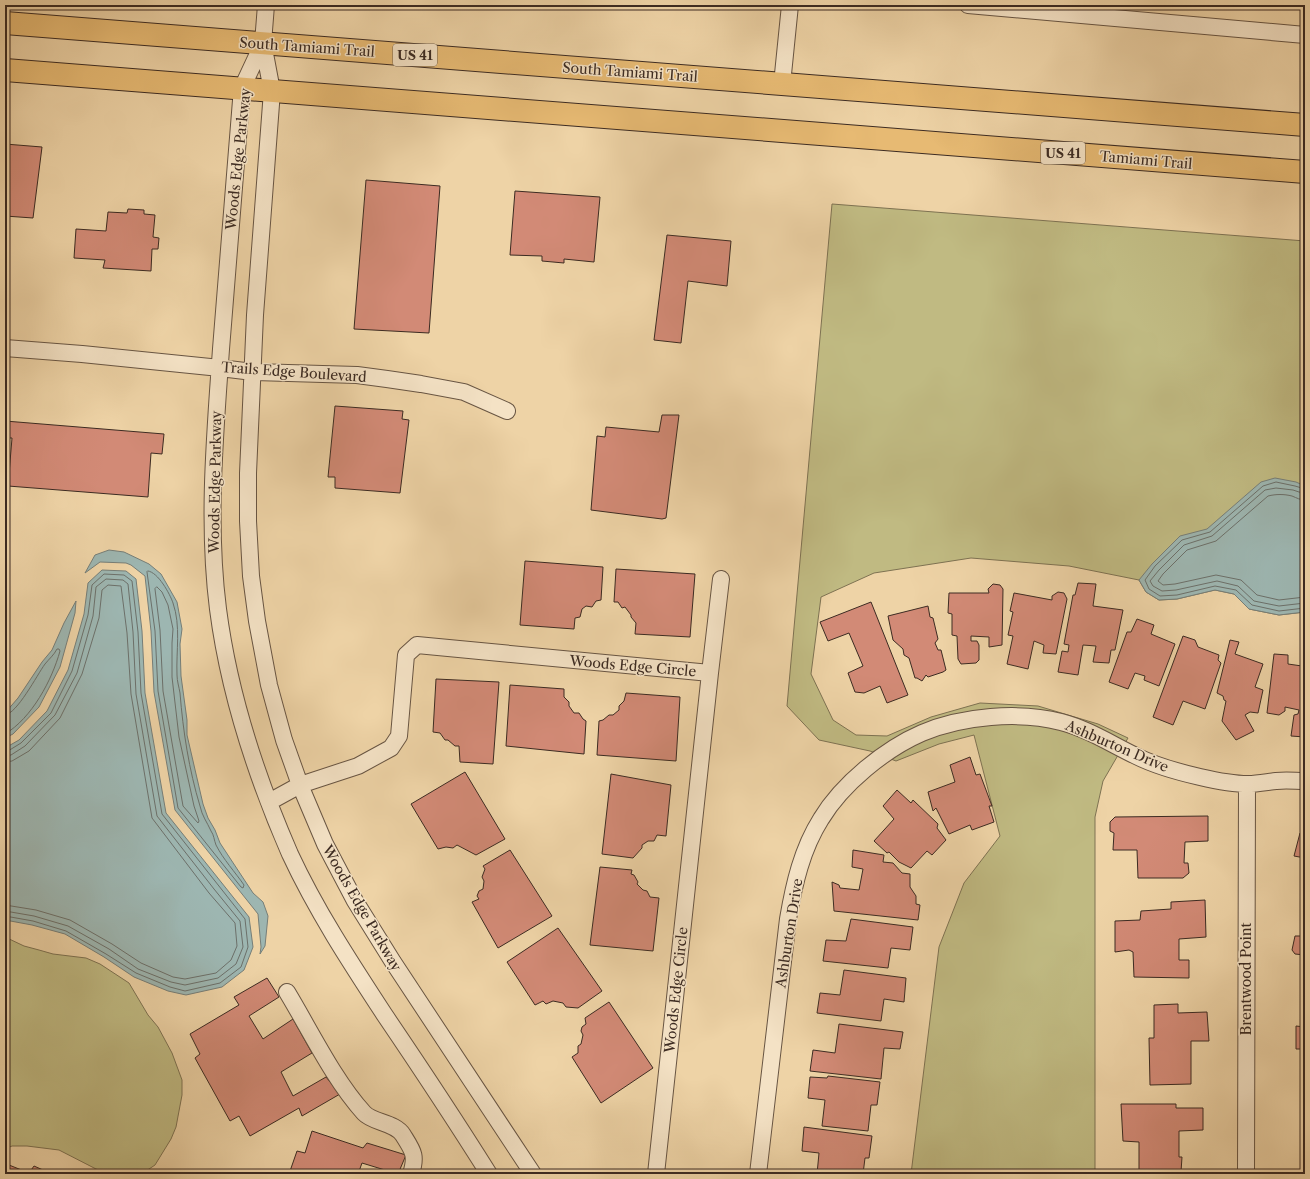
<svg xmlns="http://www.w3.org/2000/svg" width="1310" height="1179" font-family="'Libre Caslon Text',serif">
  <rect width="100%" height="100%" fill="#eed3a6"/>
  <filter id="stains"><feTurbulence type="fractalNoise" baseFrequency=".005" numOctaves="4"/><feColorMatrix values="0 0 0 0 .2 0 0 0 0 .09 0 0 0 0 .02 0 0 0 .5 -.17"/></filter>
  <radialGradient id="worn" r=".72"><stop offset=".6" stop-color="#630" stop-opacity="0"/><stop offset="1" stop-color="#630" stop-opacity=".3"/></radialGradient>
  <path fill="#c0ba82" stroke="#7e7252" d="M832 204 1305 241V612L1279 615 1249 609 1234 594 1215 590 1177 599 1159 600 1146 592 1139 580 1069 566 971 558 874 573 821 597 811 674 833 720 856 735 887 736 931 717 980 703 1038 706 1098 724 1128 738 1103 781 1095 817V1174H911L939 947 964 883 1000 836 974 735 939 744 896 761 870 751 819 740 787 706Z
    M5 937 24 946 39 950 53 954 86 958 100 964 129 983 148 1015 158 1027 172 1053 182 1080V1095L176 1127 171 1139 155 1165 143 1173 116 1174 98 1170 59 1150 27 1146H12L5 1149Z"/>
  <path fill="#9db6b1" stroke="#767e78" d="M1275 478 1296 482 1305 486V612L1279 615 1249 609 1234 594 1215 590 1177 599 1159 600 1146 592 1139 580 1152 564 1180 536 1207 529 1261 482Z
    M109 550 124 552 149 564 161 574 177 602 182 629 180 644 181 676 187 720V735L203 804 208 818 215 830 220 843 253 893 263 902 268 916 265 946 260 954 261 947 258 914 175 810 154 692 151 631 145 576 131 565 126 563 100 562 85 573 95 555Z
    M102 570 126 571 136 579 142 631 145 693 166 813 249 917 253 947 244 970 222 987 186 995 168 991 134 977 104 957 65 934 32 925 5 920V748L19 740 47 711 68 670 84 614 88 583Z
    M76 601 75 613 60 667 39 707 13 734 5 738V713L18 698 42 662 52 650 64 623Z"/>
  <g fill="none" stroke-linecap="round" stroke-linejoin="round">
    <path stroke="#6c706a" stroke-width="1" d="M1305 489 1295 486 1276 482 1263 486 1210 532 1182 540 1155 566 1145 580 1149 589 1160 596 1177 595 1215 586 1236 590 1252 605 1279 611 1305 608
      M1305 494 1293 490 1276 488 1265 490 1212 536 1184 545 1159 570 1150 581 1153 586 1162 591 1176 590 1217 581 1238 586 1254 601 1279 606 1305 603
      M1305 500C1300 500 1297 498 1292 496 1284 494 1276 494 1268 496L1216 541 1187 550 1163 574 1158 581 1163 585 1175 584 1216 575 1241 580 1257 595 1279 600 1305 597
      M148 571C158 572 170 594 173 603 181 626 176 651 177 675 177 681 179 687 180 693 183 731 189 770 200 806 202 816 207 822 211 831 214 835 214 840 216 845 223 859 235 872 244 885L243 888 241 887 178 808 158 691 155 631 147 572Z
      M157 587 162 592 168 605 173 629 172 643V677L179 737 194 806 199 821 198 823 183 806 163 691 160 630 155 589Z
      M5 715C17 714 37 675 45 664 49 659 54 655 57 649H59L60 651C52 680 32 718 5 734
      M5 751H8L21 743 51 713 72 671 88 615 92 585 104 574 124 575 132 581 138 632 141 693 162 814 245 919 248 947 241 967 220 983 185 991 170 987 136 973 106 954 66 931 33 921 5 916
      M5 756 11 755 25 746 55 715 77 673 93 616 96 587 106 579 123 580 128 584 133 632 136 694 157 816 214 889 240 921 243 947 236 964 218 978 185 985 171 982 138 969 109 949 68 926 34 916 5 911
      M5 762 12 761 29 751 60 718 82 674 99 618 102 590 108 585 121 586 127 633 131 694 152 818 209 893 235 923 237 946 231 960 216 973 185 979 173 977 141 963 112 944 70 920 36 910 5 905"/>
  </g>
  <path fill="#d28a76" stroke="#3c2b22" d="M5 144 42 147 33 218 5 216Z
    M366 180 440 186 429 333 354 329Z
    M515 191 600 197 594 262 564 259V263L542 261V256L510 255Z
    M128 209 144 210V214L155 215 153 237 159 238 158 249H152L151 271 103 268 105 260 74 258 76 229 106 231 108 212 127 213Z
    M667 235 731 241 727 286 688 281 681 343 654 340Z
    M335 406 403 411 402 419 409 420 400 493 335 488V477H328Z
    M662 415H679L666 518 662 519 591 510 597 436 605 437 606 427 659 432Z
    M5 421 164 434 162 454 151 453 148 497 8 486 12 438H5Z
    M525 561 603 567 601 600 596 601 592 607 586 606 582 609 580 617 575 618 574 629 520 625Z
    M616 569 695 574 690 637 635 634 636 623 631 617V615L625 607 622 608 618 602H614Z
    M1078 583 1096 584 1093 606 1123 610 1115 650H1111L1109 663 1093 662 1096 646 1083 645 1078 675 1058 672 1062 651 1068 652 1069 645 1064 644 1073 595H1075Z
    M993 584 1000 585 1003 589 1002 645 989 647V637L971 636V641H977L979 645V660L976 663 961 664 958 659 957 636 952 635V614L948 613 949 593H989L988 589Z
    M1058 592 1064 593 1067 599 1056 654 1043 653 1044 645 1034 641 1028 669 1007 664 1013 636 1008 635 1013 612 1010 611 1014 593 1052 600V596Z
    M871 602 908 695 887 703 880 686 864 693 855 692 848 673 863 666 849 633 828 641 820 622Z
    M928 606 930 617 933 618 938 639 935 643 938 650H941L946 670 943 672 928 677 926 675 922 681 917 678H915L909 658 904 655 903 649 893 640 888 616Z
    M1137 619 1154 625 1151 634 1175 644 1159 686 1144 680 1145 676 1135 673 1128 689 1109 682 1127 632H1131Z
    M1183 636 1195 640 1198 647 1219 655 1218 660 1221 663 1205 709 1183 701 1173 725 1153 717Z
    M1230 640 1239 642 1235 654 1263 664 1255 687 1263 690 1258 713 1250 712 1245 715 1254 731 1236 740 1222 721 1226 701 1224 700 1223 696 1217 693Z
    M1274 654 1288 655V664L1302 666 1305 663V737L1291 736 1294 715 1298 714 1299 710 1285 707V711L1279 715 1267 713Z
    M436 679 499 682 493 764 460 762 459 746H455L448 740H445L440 733 433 732Z
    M510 685 564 689V697L569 702V706L574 713H579L583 719 586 721 584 754 506 746Z
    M626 693 680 697 676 761 597 755 599 721 603 720 609 715H613L619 710V706L624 701Z
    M970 757 976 775 980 774 992 806H989L994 822 972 830 970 825 949 834 936 808 933 811 928 792 955 782 950 765Z
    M465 772 505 839 476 855 457 845 453 848 446 847 438 849 411 804Z
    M611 774 671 785 666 836 657 835 654 841H648L642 845V848L633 858 602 854Z
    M897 790 911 803 913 800 938 824 937 828 946 840 932 855 927 851 911 868 899 862 889 852 887 853 874 841 894 819 883 806Z
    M1208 816V841L1185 842 1184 863H1188L1189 873 1183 878H1138L1137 850H1113L1114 833 1110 831V822L1115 817Z
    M1300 833 1305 834V858L1294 856Z
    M510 850 552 916 498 948 472 902 479 899 477 896 479 891 483 889 484 881 482 877 485 869 483 866Z
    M853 850 884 855 883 862 893 863 902 873 910 874V887L916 896V904L920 905 918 920 834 911 832 882 839 885 840 888 859 890 863 869 852 867Z
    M600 867 632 870 631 874 634 875 638 882 637 884 643 890 647 891 650 897 659 898 653 951 590 945Z
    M1205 900 1206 937 1179 939V960H1189V978L1134 977 1133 952 1129 950 1115 952V921L1140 920 1141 911 1171 909V902Z
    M851 919 913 927 910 950 891 948 888 968 823 961 826 940 846 941Z
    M558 928 602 991 578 1008 566 1007 563 1003 553 1001 546 1004 543 1001 535 1005 507 962Z
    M1295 936H1305V955L1295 954 1292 950Z
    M844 970 906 978 904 1002 884 999 881 1021 817 1013 820 993 840 995Z
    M267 978 279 997 249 1016 263 1039 293 1019 312 1053 281 1072 293 1096 326 1077 340 1094 302 1116 299 1108 250 1136 239 1116 230 1121 195 1058 200 1054 190 1034 239 1005 234 997Z
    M609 1002 653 1068 601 1103 572 1057 578 1053V1046L581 1044 583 1035 581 1031 582 1027 586 1024 585 1018Z
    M1178 1004V1013L1207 1012 1209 1041H1191V1084L1150 1085 1149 1038H1154V1005Z
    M839 1024 903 1032 900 1049 884 1048 881 1079 810 1071 813 1050 835 1053Z
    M1296 1026 1305 1027V1049H1296Z
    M828 1076 880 1082 877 1105H871L868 1131 822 1126 825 1100 808 1098 810 1077 827 1078Z
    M1121 1104H1176V1108H1203V1130L1179 1131V1157H1182L1181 1172 1139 1173V1142L1123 1141Z
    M1303 1125H1305V1151H1302L1301 1134Z
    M804 1127 872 1136 869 1158H865L863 1174H817L819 1153 802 1151Z
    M312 1131 363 1148 367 1143 406 1155 398 1174 362 1163 358 1174H289L297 1151 305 1153Z
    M9 1165 29 1173 34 1166 52 1174H5Z"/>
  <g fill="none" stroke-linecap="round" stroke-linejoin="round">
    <defs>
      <path id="minor" d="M266 5 263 43 272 91 255 315 248 473V521L251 576 257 621 269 685 284 740 300 785 325 844 355 901 393 962 533 1174
        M968 5 1305 35
        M263 43 242 88C235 175 228 262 221 349 215 435 207 523 218 609 229 694 256 776 290 854 316 910 350 962 384 1014 420 1067 455 1120 489 1174
        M782 84 790 5
        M5 348 82 354 220 368 253 372 357 375 387 379 421 384 464 392 507 411
        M710 673 721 579
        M269 802 300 785 358 766 391 748 399 736 406 655 417 645 710 673 656 1174
        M287 992C310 1030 334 1080 364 1113 373 1123 395 1122 403 1135 413 1151 417 1155 411 1174
        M758 1174 788 919C794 884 802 849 821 819 842 784 885 749 922 733 962 716 1019 711 1061 722 1088 729 1111 744 1136 756 1156 766 1178 772 1200 777 1213 780 1235 784 1248 784 1257 784 1267 782 1276 781 1286 780 1296 781 1305 781
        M1246 1174 1247 784"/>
      <path id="primary" d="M5 23 1305 125
        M5 70 1305 172"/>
    </defs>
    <use href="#minor" stroke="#685543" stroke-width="18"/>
    <use href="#primary" stroke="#3c2b22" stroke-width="24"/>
    <use href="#minor" stroke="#f4e2c5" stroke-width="16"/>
    <use href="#primary" stroke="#e7ba73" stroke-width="22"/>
  </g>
  <g text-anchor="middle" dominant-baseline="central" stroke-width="3" stroke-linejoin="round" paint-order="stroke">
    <g fill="#f4e2c5" stroke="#736253" stroke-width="1">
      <rect x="393" y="44" width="44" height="22" rx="3"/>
      <rect x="1041" y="142" width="44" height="22" rx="3"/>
    </g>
    <g font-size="13" font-weight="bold" fill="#3c2b22">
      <text x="415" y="55">US 41</text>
      <text x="1063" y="153">US 41</text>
    </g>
    <g font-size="14" fill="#3c2b22" stroke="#f4e2c5">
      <text transform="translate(307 47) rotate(4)">South Tamiami Trail</text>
      <text transform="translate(630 72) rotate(4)">South Tamiami Trail</text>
      <text transform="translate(238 159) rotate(-84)">Woods Edge Parkway</text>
      <text transform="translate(1146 160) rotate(5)">Tamiami Trail</text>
      <text transform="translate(294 372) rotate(4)">Trails Edge Boulevard</text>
      <text transform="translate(215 482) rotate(-89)">Woods Edge Parkway</text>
      <text transform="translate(633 666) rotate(5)">Woods Edge Circle</text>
      <text transform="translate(1117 746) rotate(23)">Ashburton Drive</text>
      <text transform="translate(362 908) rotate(60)">Woods Edge Parkway</text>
      <text transform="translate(789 933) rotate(-81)">Ashburton Drive</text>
      <text transform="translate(1246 979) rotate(-90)">Brentwood Point</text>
      <text transform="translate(676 990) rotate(-84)">Woods Edge Circle</text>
    </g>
  </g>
  <rect width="1310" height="1179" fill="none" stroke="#eed3a6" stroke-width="20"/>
  <rect x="6" y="6" width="1298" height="1167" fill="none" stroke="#3c2b22" stroke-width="2"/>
  <rect x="10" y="10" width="1290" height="1159" fill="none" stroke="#3c2b22"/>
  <rect width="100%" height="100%" filter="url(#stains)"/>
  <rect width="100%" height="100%" fill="url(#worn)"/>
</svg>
